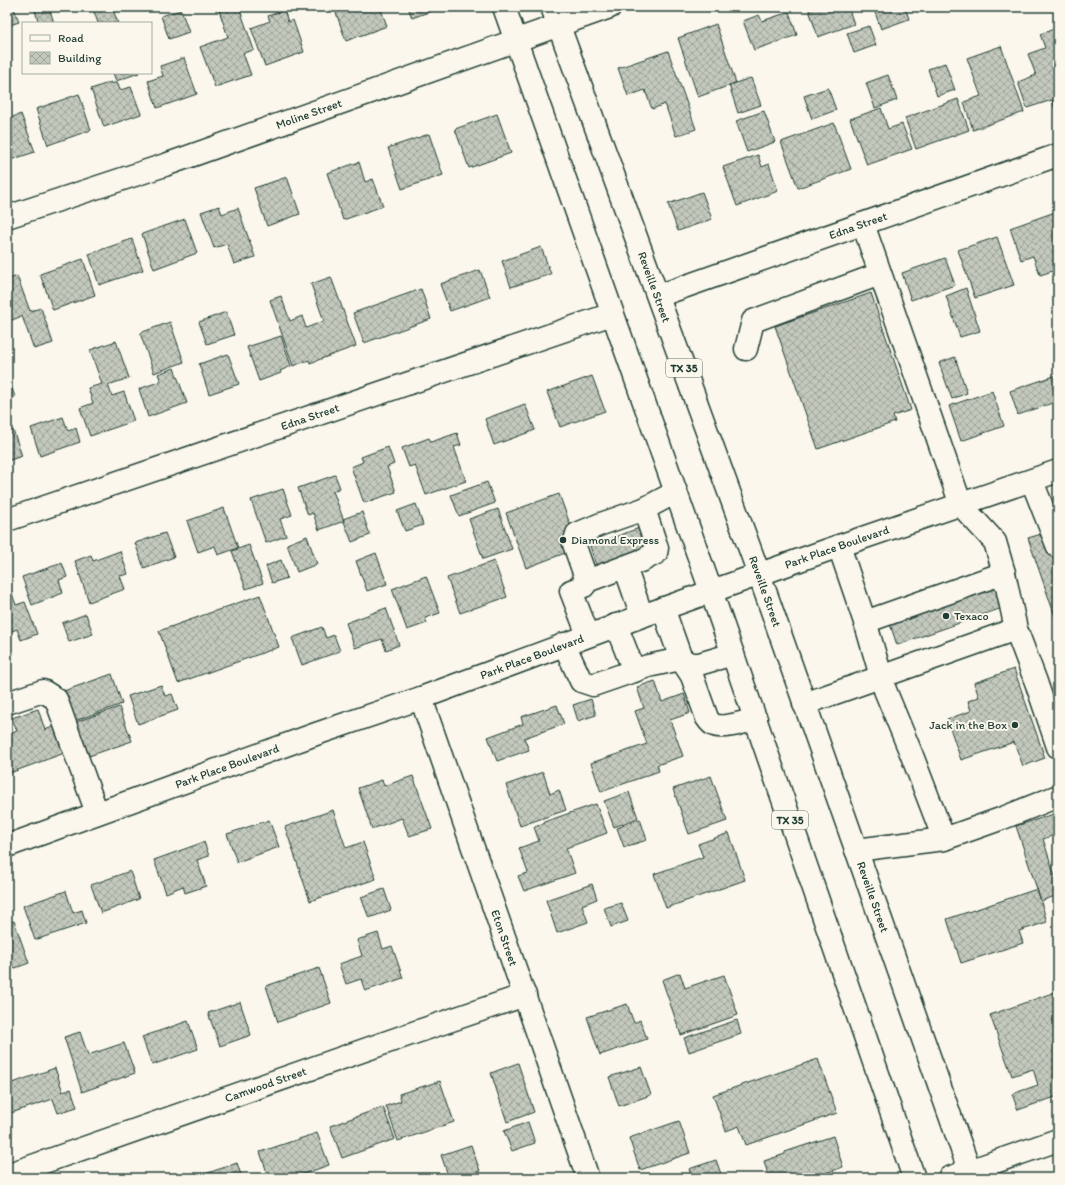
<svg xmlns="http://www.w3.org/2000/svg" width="1065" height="1185" font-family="Itim,sans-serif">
  <defs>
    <pattern id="building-cross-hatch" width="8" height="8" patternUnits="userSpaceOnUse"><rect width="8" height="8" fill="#c4c9be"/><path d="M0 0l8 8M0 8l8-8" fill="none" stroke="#9fa49b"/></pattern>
  </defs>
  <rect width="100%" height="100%" fill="#fbf7ec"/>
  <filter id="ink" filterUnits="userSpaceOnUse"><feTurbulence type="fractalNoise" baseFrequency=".025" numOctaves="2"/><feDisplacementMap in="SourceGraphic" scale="8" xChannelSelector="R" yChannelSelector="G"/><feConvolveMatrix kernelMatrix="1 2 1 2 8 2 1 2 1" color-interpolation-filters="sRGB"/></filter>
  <g filter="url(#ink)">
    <path fill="url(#building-cross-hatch)" stroke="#1f3d34" d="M7 7H16L14 8 19 22 7 26Z
      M37 7H49L54 23H39L34 8Z
      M100 7H112L118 23H98L93 9Z
      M218 7H239L254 50 243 53 251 75 215 87 200 47 228 37Z
      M334 7H354V9L359 7H380L387 26 346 41Z
      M408 7H437V9L412 18Z
      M808 7H848L854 24 818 37Z
      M873 7H905L909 19 881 29Z
      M181 10 189 32 169 39 161 16Z
      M284 10 288 22 293 20 304 52 265 66 251 28 270 21 268 16Z
      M789 12 797 35 754 50 743 21 759 15 762 21Z
      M716 24 736 83 698 97 678 38Z
      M869 26 876 45 854 53 847 33Z
      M1054 29 1058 39V118L1052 100 1027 108 1018 82 1036 75 1028 54 1045 48 1040 34Z
      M1001 46 1024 112 973 130 964 102 981 96 967 58Z
      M668 51 696 129 676 136 665 104 652 109 645 90 628 96 618 68Z
      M184 58 197 94 157 108 148 81 163 76 160 66Z
      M945 63 955 90 937 96 928 69Z
      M113 73H139L116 81Z
      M888 75 897 100 875 108 866 83Z
      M751 78 761 105 738 113 729 85Z
      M111 82V84L117 82 120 90 131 87 141 114 104 127 91 89Z
      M828 88 836 110 812 119 804 96Z
      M79 94 91 130 48 145 36 109Z
      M958 99 969 130 916 149 905 118Z
      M881 108 888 129 902 124 912 149 867 165 850 119Z
      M764 111 775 142 747 152 736 121Z
      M21 114 35 152 7 161V117V119Z
      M497 114 511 153 469 168 455 129Z
      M834 123 851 169 798 188 781 142Z
      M429 134 443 175 402 189 388 148Z
      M758 155 762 167 769 164 778 191 737 206 723 167Z
      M359 162 365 182 373 179 383 206 343 220 327 173Z
      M287 177 300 214 267 226 254 188Z
      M702 192 712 219 678 231 668 204Z
      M219 206 222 214 238 208 255 257 234 264 227 244 214 248 201 212Z
      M1058 211V275L1056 270 1040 275 1033 256 1021 260 1010 228Z
      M185 219 197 253 154 269 142 234Z
      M997 237 1014 285 975 298 958 250Z
      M132 239 143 270 99 285 89 254Z
      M541 247 551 274 511 287 502 261Z
      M945 258 955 285 911 300 902 273Z
      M83 259 95 295 53 310 40 274Z
      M480 270 490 297 450 311 440 284Z
      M17 276 30 311 41 308 53 343 34 349 22 316 7 322V280Z
      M331 277 356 346 310 363 309 360 293 366 270 300 281 296 290 321 302 316 306 328 324 321 311 284Z
      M966 288 980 331 960 337 946 296Z
      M421 289 431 319 364 343 353 313Z
      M871 293 911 410 893 416 895 422 818 449 775 326Z
      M226 312 234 335 207 344 199 322Z
      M170 322 184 362 154 373 140 333Z
      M281 336 291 366 280 371 281 373 259 381 247 347Z
      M116 341 129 378 108 385 112 396 124 392 134 421 90 436 80 408 93 403 88 388 102 384 90 350Z
      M228 354 239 384 209 394 199 364Z
      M955 357 967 393 952 399 939 363Z
      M174 368 187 403 148 417 139 389 161 381 158 374Z
      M7 374 15 397 7 400Z
      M1057 375 1058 401 1018 415 1010 391Z
      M592 376 605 411 560 427 547 392Z
      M992 391 1004 426 961 441 949 406Z
      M525 404 535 430 494 445 485 419Z
      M63 417 68 431 76 428 80 442 40 456 31 428Z
      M13 430 22 456 7 461V432Z
      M457 433 461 445 454 447 466 481 426 495 415 465 409 467 402 448 429 438 431 442Z
      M388 447 394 464 387 467 396 492 364 503 351 467 363 462 361 457Z
      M335 475 340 488 333 491 344 521 319 530 313 513 308 515 298 488Z
      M487 482 495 503 459 516 451 495Z
      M283 489 292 515 280 519 286 536 266 543 251 500Z
      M559 494 574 535 565 553 526 568 506 513Z
      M416 504 423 525 405 531 397 511Z
      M224 508 238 548 218 555 215 546 198 552 187 521Z
      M498 509 512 549 483 559 469 519Z
      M362 512 370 535 352 542 343 519Z
      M642 527 650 549 597 568 590 546Z
      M165 533 174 557 144 568 135 543Z
      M1045 533 1058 571V625L1028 538Z
      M307 536 317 564 297 572 287 544Z
      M249 545 263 583 246 589 232 551Z
      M120 551 128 574 120 576 125 589 89 602 75 561 91 555 93 561Z
      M376 553 387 584 367 591 356 561Z
      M281 560 287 578 272 583 266 566Z
      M494 561 507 597 460 613 447 578Z
      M62 563 67 577 59 580 63 593 32 605 22 577Z
      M426 576 440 613 425 618 427 623 407 630 392 589Z
      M7 579 16 605 25 602 37 634 21 640 17 629 7 633Z
      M995 588 1002 608 897 645 890 624Z
      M260 595 279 647 178 683 159 631Z
      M386 608 399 645 386 650 382 639 355 648 346 623Z
      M86 614 93 634 69 642 62 623Z
      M322 627 326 638 334 635 340 651 302 665 292 638Z
      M1014 669 1045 758 1023 766 1014 742 961 760 947 719 971 711 968 701 979 697 974 683Z
      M112 674 122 704 69 723 58 693Z
      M655 681 662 702 684 694 690 713 670 720 683 756 657 765 659 771 601 792 591 763 647 744 635 711 644 708 637 687Z
      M161 685 165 696 172 694 178 710 138 724 128 696Z
      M591 699 596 715 578 721 573 705Z
      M557 705 564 724 524 738 529 750 497 761 488 737 523 724 521 717Z
      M119 707 132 741 89 756 76 722Z
      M38 709 45 730 60 724 70 751 7 774V735L17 731 12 718Z
      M543 772 550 794 559 790 566 810 520 826 506 785Z
      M413 776 432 829 409 836 402 818 372 829 358 788 382 780 384 786Z
      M711 776 727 821 689 834 673 789Z
      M629 792 638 818 614 827 604 801Z
      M596 804 607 833 566 848 575 873 524 891 518 876 528 873 519 848 539 841 534 827 545 823 544 822Z
      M333 810 346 848 363 842 376 879 310 901 285 827Z
      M1057 813 1058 817V834L1043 839 1058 886V895L1041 901 1016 826Z
      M640 819 647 840 624 847 617 828Z
      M269 820 279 847 237 862 227 834Z
      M729 833 745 880 666 908 654 874 703 857 698 844Z
      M204 842 209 856 197 860 206 886 185 893 183 886 166 893 154 860Z
      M130 871 139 899 101 913 91 885Z
      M592 884 597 899 582 905 588 922 557 933 546 900Z
      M384 889 391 910 369 918 361 897Z
      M1037 889 1047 922 1019 931 1023 943 961 963 947 919Z
      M66 891 73 913 82 910 86 923 35 940 23 906Z
      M621 903 628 921 611 927 604 908Z
      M14 921 29 963 7 971V924Z
      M378 933 383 949 392 946 403 978 365 991 361 979 346 984 339 964 362 956 357 940Z
      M319 968 331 1003 278 1022 266 986Z
      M680 973 685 988 724 975 738 1015 681 1035 662 980Z
      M1058 991V1096L1018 1110 1012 1094 1038 1085 1033 1069 1012 1076 990 1015Z
      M240 1002 251 1035 220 1046 208 1013Z
      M627 1004 634 1023 640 1020 647 1039 600 1055 587 1017Z
      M737 1020 741 1034 689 1052 684 1038Z
      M188 1021 198 1049 152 1065 142 1037Z
      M80 1032 88 1055 124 1043 135 1073 82 1092 64 1037Z
      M818 1059 837 1113 746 1145 739 1126 726 1131 713 1095Z
      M518 1063 534 1112 507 1122 491 1073Z
      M641 1067 651 1095 619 1106 609 1077Z
      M55 1068 63 1092 71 1089 77 1107 58 1113 53 1099 11 1113 7 1103V1085Z
      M440 1081 454 1122 398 1141 386 1106 401 1101 399 1094Z
      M383 1107 395 1139 342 1158 330 1126Z
      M679 1121 690 1153 640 1170 629 1138Z
      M528 1122 535 1143 512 1151 504 1131Z
      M317 1133 329 1165 292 1178H269L260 1152Z
      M833 1136 843 1167 812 1178H769L764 1161 785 1154V1152Z
      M471 1145 480 1171 460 1178H449L441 1155Z
      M716 1160 721 1174 711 1178H692L689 1169Z
      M237 1163 242 1178H199V1176Z"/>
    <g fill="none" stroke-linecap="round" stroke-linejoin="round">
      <defs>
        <g id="minor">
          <path id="s1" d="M7 217 165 165 610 7"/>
          <path d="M863 224 961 505 995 542 1004 573 1016 629 1036 682 1058 747"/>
          <path id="s2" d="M658 296 1058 155"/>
          <path d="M746 349 753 321 880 274"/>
          <path d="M1032 481 1058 547"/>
          <path id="s3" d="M7 520 612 314"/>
          <path d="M839 546 867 628 885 690 911 753 944 839 1003 818 1058 796"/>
          <path d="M625 567 642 616"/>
          <path d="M587 581 643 560 656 553 657 548 644 509"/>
          <path d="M663 608 681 659 692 676 707 718C709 721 711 724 714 725 723 729 745 722 756 719"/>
          <path d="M865 622 1004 573"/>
          <path d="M616 625 634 671"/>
          <path d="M588 635 571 591 584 586 587 581 574 544 577 534 601 524 644 509 676 492"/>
          <path d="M564 644 581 681 593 685 648 666 681 659 691 664H699L733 654"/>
          <path id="s4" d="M421 698 588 1178"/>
          <path d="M7 703 43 691 56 699 97 813"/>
          <path d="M804 704 1016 629"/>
          <path d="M856 850 944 839"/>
          <path id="s5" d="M7 1175 416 1032 525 995"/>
          <path d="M949 1178 1058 1140"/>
        </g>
        <g id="major">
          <path d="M504 7 711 591 914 1178"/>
          <path id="s6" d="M552 7 759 574 972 1178"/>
          <path id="s7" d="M7 846 316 734 421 698 642 616 839 546 1058 471"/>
        </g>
      </defs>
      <use href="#minor" stroke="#1f3d34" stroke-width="25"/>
      <use href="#major" stroke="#1f3d34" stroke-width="25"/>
      <use href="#minor" stroke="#fbf7ec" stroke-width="22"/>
      <use href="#major" stroke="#fbf7ec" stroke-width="22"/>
    </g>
  </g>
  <g fill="#1f3d34" stroke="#fbf7ec" stroke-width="1.5">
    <circle cx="563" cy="540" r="4"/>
    <circle cx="946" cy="616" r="4"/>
    <circle cx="1015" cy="725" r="4"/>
  </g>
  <g text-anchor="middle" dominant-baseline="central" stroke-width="4" stroke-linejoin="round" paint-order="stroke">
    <g fill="#fbf7ec" stroke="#61756b" stroke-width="1">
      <rect x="666" y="359" width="36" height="18" rx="3"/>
      <rect x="772" y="811" width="36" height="18" rx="3"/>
    </g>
    <g font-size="11" font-weight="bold" fill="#1f3d34">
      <text x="684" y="368">TX 35</text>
      <text x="790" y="820">TX 35</text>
    </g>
    <g font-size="12" fill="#1f3d34" stroke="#fbf7ec">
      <text stroke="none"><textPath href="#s1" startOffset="319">Moline Street</textPath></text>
      <text stroke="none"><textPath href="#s2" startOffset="212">Edna Street</textPath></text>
      <text stroke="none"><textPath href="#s6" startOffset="298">Reveille Street</textPath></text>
      <text stroke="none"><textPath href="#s3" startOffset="320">Edna Street</textPath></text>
      <text stroke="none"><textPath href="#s7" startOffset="882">Park Place Boulevard</textPath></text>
      <text stroke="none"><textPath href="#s6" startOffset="622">Reveille Street</textPath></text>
      <text stroke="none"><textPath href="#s7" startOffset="558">Park Place Boulevard</textPath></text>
      <text stroke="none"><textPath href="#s7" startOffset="234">Park Place Boulevard</textPath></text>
      <text stroke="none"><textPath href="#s6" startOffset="946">Reveille Street</textPath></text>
      <text stroke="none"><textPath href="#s4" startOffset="254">Eton Street</textPath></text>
      <text stroke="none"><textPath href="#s5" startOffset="274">Camwood Street</textPath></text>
    </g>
    <g font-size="12" fill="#1f3d34" stroke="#fbf7ec" text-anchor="start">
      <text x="571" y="540">Diamond Express</text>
      <text x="954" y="616">Texaco</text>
      <text x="1007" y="725" text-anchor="end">Jack in the Box</text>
    </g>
  </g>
  <rect width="1065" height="1185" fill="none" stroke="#fbf7ec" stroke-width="24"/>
  <rect x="12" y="12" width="1041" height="1161" fill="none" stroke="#1f3d34" stroke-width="1.5" filter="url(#ink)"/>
  <rect x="22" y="22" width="130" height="52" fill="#fbf7ec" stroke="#a3ada2"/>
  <rect x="30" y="35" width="20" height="6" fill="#fbf7ec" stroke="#a3ada2"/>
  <text x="58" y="42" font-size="12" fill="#1f3d34">Road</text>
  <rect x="30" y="52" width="20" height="12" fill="url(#building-cross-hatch)" stroke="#a3ada2"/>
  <text x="58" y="62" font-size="12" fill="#1f3d34">Building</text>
</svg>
